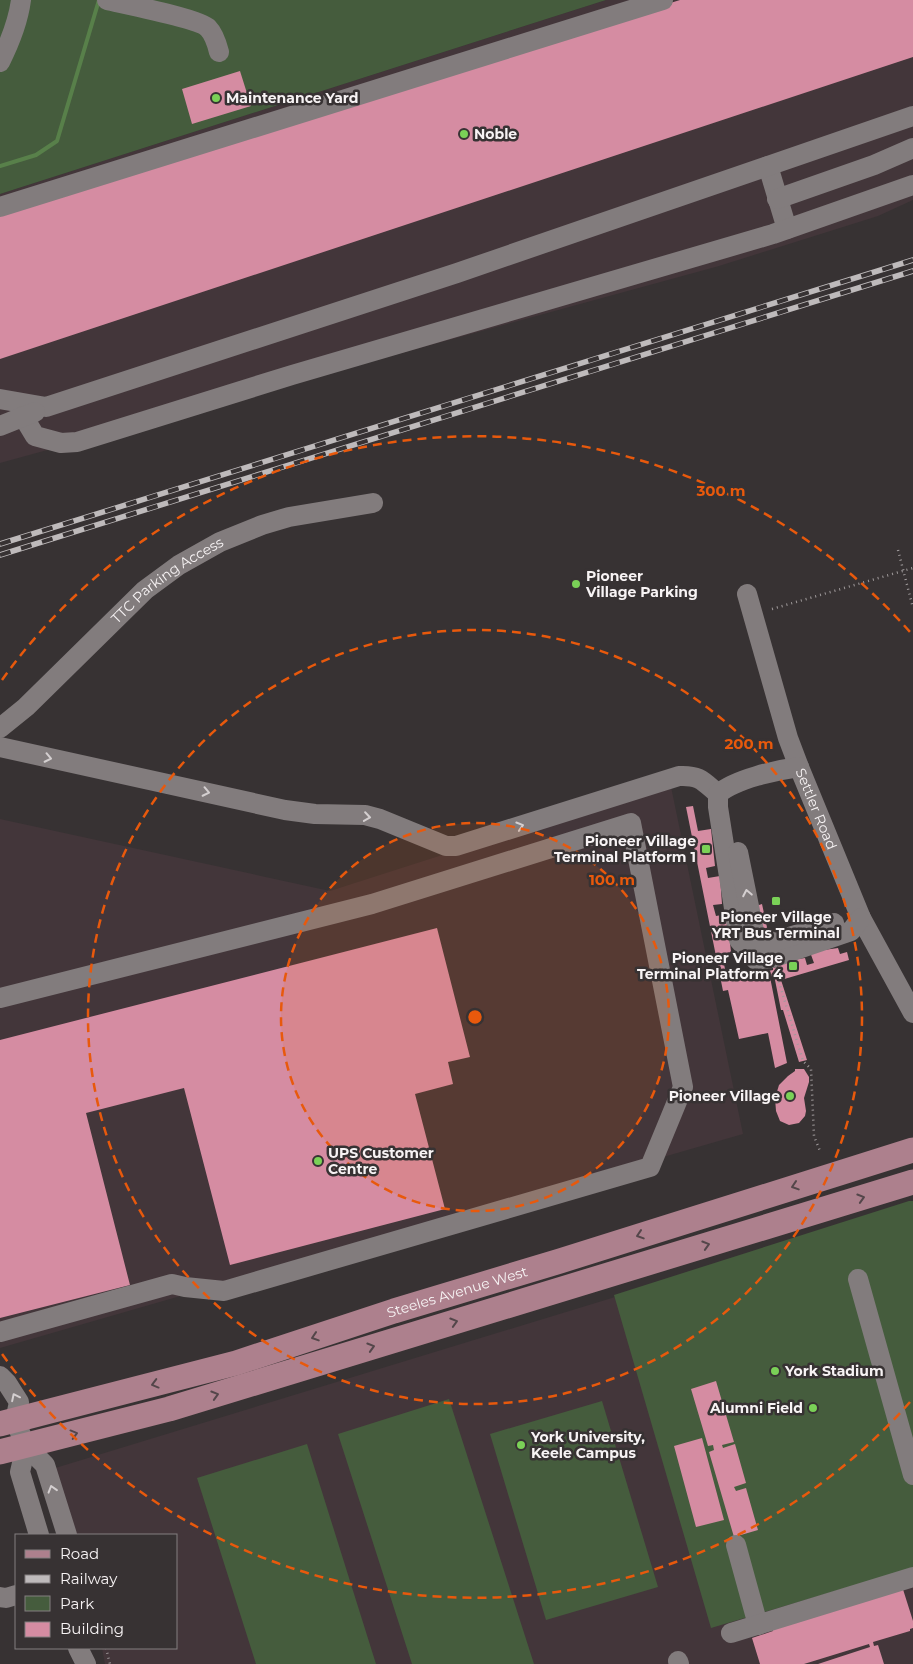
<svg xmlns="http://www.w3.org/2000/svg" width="913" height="1664" font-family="Montserrat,sans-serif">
  <rect width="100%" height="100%" fill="#373233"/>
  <path fill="#43363a" d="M606 0H913V200L878 216 719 266 0 463V194Z
    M670 782 743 1134 0 1348V819L330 891Z
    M913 1206V1664H105L102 1648H176V1535H74L52 1469Z"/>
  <path fill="#455c3d" d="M0 0H606L0 194Z
    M909 1201H913V1568L711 1628 614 1295Z
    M449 1399 534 1664H412L338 1434Z
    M602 1401 658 1587 546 1620 490 1434Z
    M307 1444 376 1664H256L197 1478Z"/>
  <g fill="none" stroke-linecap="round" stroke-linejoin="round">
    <path stroke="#58804a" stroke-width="4" d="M0 166 36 155 57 141 99 0"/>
  </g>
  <path fill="#d58ca2" d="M680 0H913V57L0 359V212Z
    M240 71 251 106 192 124 182 89Z
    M693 806 698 831 711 829 715 866 706 868 708 878 720 876 722 904 713 905 716 916 727 914 731 952 722 954 727 979 773 970V968L777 967 780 976 777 962 805 958 807 965 814 963 810 952 838 948 840 954 847 952 849 960 781 980 807 1060 799 1062 783 1010H781L774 975 770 977 787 1063 775 1068 768 1033 739 1039 728 990 723 991 686 807Z
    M762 904 768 932 765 934 756 906Z
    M437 928 470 1057 448 1062 453 1084 415 1094 445 1209 230 1265 184 1088 86 1113 130 1285 0 1318V1040Z
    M795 1069H804L809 1077V1082L804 1098 806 1111 805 1116 799 1123 789 1125 780 1121 776 1111 775 1098 779 1085 788 1076 795 1071Z
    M716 1381 734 1442 722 1445 723 1448 735 1444 746 1483 734 1487 736 1491 746 1488 758 1530 734 1537 709 1452 714 1450 713 1445 708 1446 691 1389Z
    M702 1438 724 1520 696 1527 674 1446Z
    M901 1583 913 1621V1628L910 1629V1631L873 1642 874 1646 878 1645 884 1664H818L870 1647 869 1644 804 1664H760L752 1638 773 1631 771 1624Z"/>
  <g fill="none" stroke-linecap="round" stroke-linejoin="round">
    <path stroke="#a09b9c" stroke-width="2.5" stroke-dasharray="1 4" stroke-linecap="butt" d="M898 550 913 608
      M772 609 913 568
      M776 972 803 1061 811 1069 814 1136 820 1151
      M106 1648 110 1664"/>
    <g stroke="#827c7d" stroke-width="20">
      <path d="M107 0C124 4 200 19 208 28 214 34 217 44 219 52"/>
      <path d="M0 62C10 42 18 23 21 0"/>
      <path d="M768 166 787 229"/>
      <path d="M777 199 874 165 913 148"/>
      <path d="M0 207 663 0"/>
      <path d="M0 399 46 407 457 273 913 116"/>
      <path d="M23 416 35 436 61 443 77 442 292 375 773 234 913 185"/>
      <path d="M0 426 35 412"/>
      <path id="s1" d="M747 594 788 738 799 767 861 918 913 1013"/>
      <path id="s2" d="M0 728 26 707 145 590 179 565 220 542 262 525 289 517 373 503"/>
      <path d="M0 747 285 810 315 814 365 815 380 819 446 846H456L679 776C700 775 703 781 718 794"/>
      <path d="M799 767C777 770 735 779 718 794V807L739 940 756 960 772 958 851 931 861 918"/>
      <path d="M738 852 754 931C759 940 763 942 773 942L834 923"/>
      <path d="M0 998 372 904 631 823 683 1087 650 1167 224 1291 185 1287 172 1284 0 1332"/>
      <path d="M858 1279 913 1475"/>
      <path d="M0 1376 7 1383 19 1402 15 1421"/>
      <path d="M15 1421 26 1446 45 1465 67 1535"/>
      <path d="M26 1446 20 1472 39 1535"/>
      <path d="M736 1545 758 1625"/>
      <path d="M0 1597 6 1598 16 1595"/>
      <path d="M731 1633 913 1577"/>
      <path d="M78 1648 86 1664"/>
      <path d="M678 1661 679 1664"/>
    </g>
    <g stroke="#ad808d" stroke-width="25">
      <path id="s3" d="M0 1424 236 1363 394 1311 560 1261 913 1150"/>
      <path d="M0 1452 169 1409 913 1182"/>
    </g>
    <defs>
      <path id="rail" d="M0 544 913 260
        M0 555 913 271"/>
    </defs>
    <use href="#rail" stroke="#bebabb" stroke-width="5.5"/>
    <use href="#rail" stroke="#373233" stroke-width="4" stroke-dasharray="11" stroke-linecap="butt"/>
  </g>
  <defs><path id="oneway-chevron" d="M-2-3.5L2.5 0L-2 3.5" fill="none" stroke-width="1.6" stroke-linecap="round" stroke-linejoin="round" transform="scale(1.25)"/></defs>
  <g stroke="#d4cfd0">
    <use href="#oneway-chevron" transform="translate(48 758) rotate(12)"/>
    <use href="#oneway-chevron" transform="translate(206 792) rotate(12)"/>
    <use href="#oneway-chevron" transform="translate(367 817) rotate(8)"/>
    <use href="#oneway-chevron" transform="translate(520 826) rotate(-17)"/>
    <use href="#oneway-chevron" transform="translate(747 893) rotate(-101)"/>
    <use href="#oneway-chevron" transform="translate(15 1397) rotate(-116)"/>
    <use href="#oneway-chevron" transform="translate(52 1489) rotate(-107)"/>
  </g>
  <g stroke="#54464a">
    <use href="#oneway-chevron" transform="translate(795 1186) rotate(162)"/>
    <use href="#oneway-chevron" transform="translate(861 1198) rotate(-17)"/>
    <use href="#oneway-chevron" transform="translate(640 1235) rotate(162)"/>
    <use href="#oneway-chevron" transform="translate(706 1245) rotate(-17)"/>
    <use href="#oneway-chevron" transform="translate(454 1322) rotate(-17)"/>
    <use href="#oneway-chevron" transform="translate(315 1337) rotate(162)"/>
    <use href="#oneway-chevron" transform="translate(371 1347) rotate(-17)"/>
    <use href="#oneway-chevron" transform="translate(155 1384) rotate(165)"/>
    <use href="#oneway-chevron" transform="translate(215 1395) rotate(-17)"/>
    <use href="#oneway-chevron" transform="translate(74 1434) rotate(-15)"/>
  </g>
  <circle cx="475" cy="1017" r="194" fill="#e8590c" fill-opacity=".12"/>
  <g fill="none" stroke="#e8590c" stroke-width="2.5" stroke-dasharray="9 6">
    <circle cx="475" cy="1017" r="194"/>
    <circle cx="475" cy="1017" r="387"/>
    <path d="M910 1402A581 581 0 0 1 2 1354M2 680A581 581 0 0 1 910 632"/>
  </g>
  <g fill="#7ad157" stroke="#373233" stroke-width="2">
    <circle cx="216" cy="98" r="5"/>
    <circle cx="464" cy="134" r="5"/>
    <circle cx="576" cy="584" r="5"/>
    <rect x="701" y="844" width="10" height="10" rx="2.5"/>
    <rect x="771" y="896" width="10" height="10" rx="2.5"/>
    <rect x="788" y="961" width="10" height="10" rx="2.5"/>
    <circle cx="790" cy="1096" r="5"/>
    <circle cx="318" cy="1161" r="5"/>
    <circle cx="775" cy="1371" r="5"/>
    <circle cx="813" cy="1408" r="5"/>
    <circle cx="521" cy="1445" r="5"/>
  </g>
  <g text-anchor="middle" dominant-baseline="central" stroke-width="5" stroke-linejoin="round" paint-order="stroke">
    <g font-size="14" font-weight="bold" fill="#f7f3f4" stroke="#373233" text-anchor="start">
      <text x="226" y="98">Maintenance Yard</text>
      <text x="474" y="134">Noble</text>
      <text x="586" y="576">Pioneer<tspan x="586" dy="16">Village Parking</tspan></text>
      <text x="696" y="841" text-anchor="end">Pioneer Village<tspan x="696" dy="16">Terminal Platform 1</tspan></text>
      <text x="776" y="917" text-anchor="middle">Pioneer Village<tspan x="776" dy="16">YRT Bus Terminal</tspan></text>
      <text x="783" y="958" text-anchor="end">Pioneer Village<tspan x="783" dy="16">Terminal Platform 4</tspan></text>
      <text x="780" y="1096" text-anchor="end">Pioneer Village</text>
      <text x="328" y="1153">UPS Customer<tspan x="328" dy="16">Centre</tspan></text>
      <text x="785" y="1371">York Stadium</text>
      <text x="803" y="1408" text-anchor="end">Alumni Field</text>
      <text x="531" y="1437">York University,<tspan x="531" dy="16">Keele Campus</tspan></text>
    </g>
    <g font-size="14" fill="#f7f3f4" stroke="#373233">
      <text stroke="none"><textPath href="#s2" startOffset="224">TTC Parking Access</textPath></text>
      <text stroke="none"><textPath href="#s1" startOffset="226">Settler Road</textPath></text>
      <text stroke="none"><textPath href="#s3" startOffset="476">Steeles Avenue West</textPath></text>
    </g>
  </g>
  <circle cx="475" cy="1017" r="8" fill="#e8590c" stroke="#373233" stroke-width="2.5"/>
  <g font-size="15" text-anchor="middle" font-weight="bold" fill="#e8590c" stroke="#373233" stroke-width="5" stroke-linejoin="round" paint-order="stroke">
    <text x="721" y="496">300 m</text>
    <text x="749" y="749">200 m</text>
    <text x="612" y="885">100 m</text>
  </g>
  <rect x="15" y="1534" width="162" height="115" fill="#373233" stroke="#847f80"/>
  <rect x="25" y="1550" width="25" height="8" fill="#ad808d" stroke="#847f80"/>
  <text x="60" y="1559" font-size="15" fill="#f7f3f4">Road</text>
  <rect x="25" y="1575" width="25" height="8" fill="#bebabb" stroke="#847f80"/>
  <text x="60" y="1584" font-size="15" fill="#f7f3f4">Railway</text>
  <rect x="25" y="1596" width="25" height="15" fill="#455c3d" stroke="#847f80"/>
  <text x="60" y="1609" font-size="15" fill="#f7f3f4">Park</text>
  <rect x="25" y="1622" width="25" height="15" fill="#d58ca2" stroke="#847f80"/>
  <text x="60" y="1634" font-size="15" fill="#f7f3f4">Building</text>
</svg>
